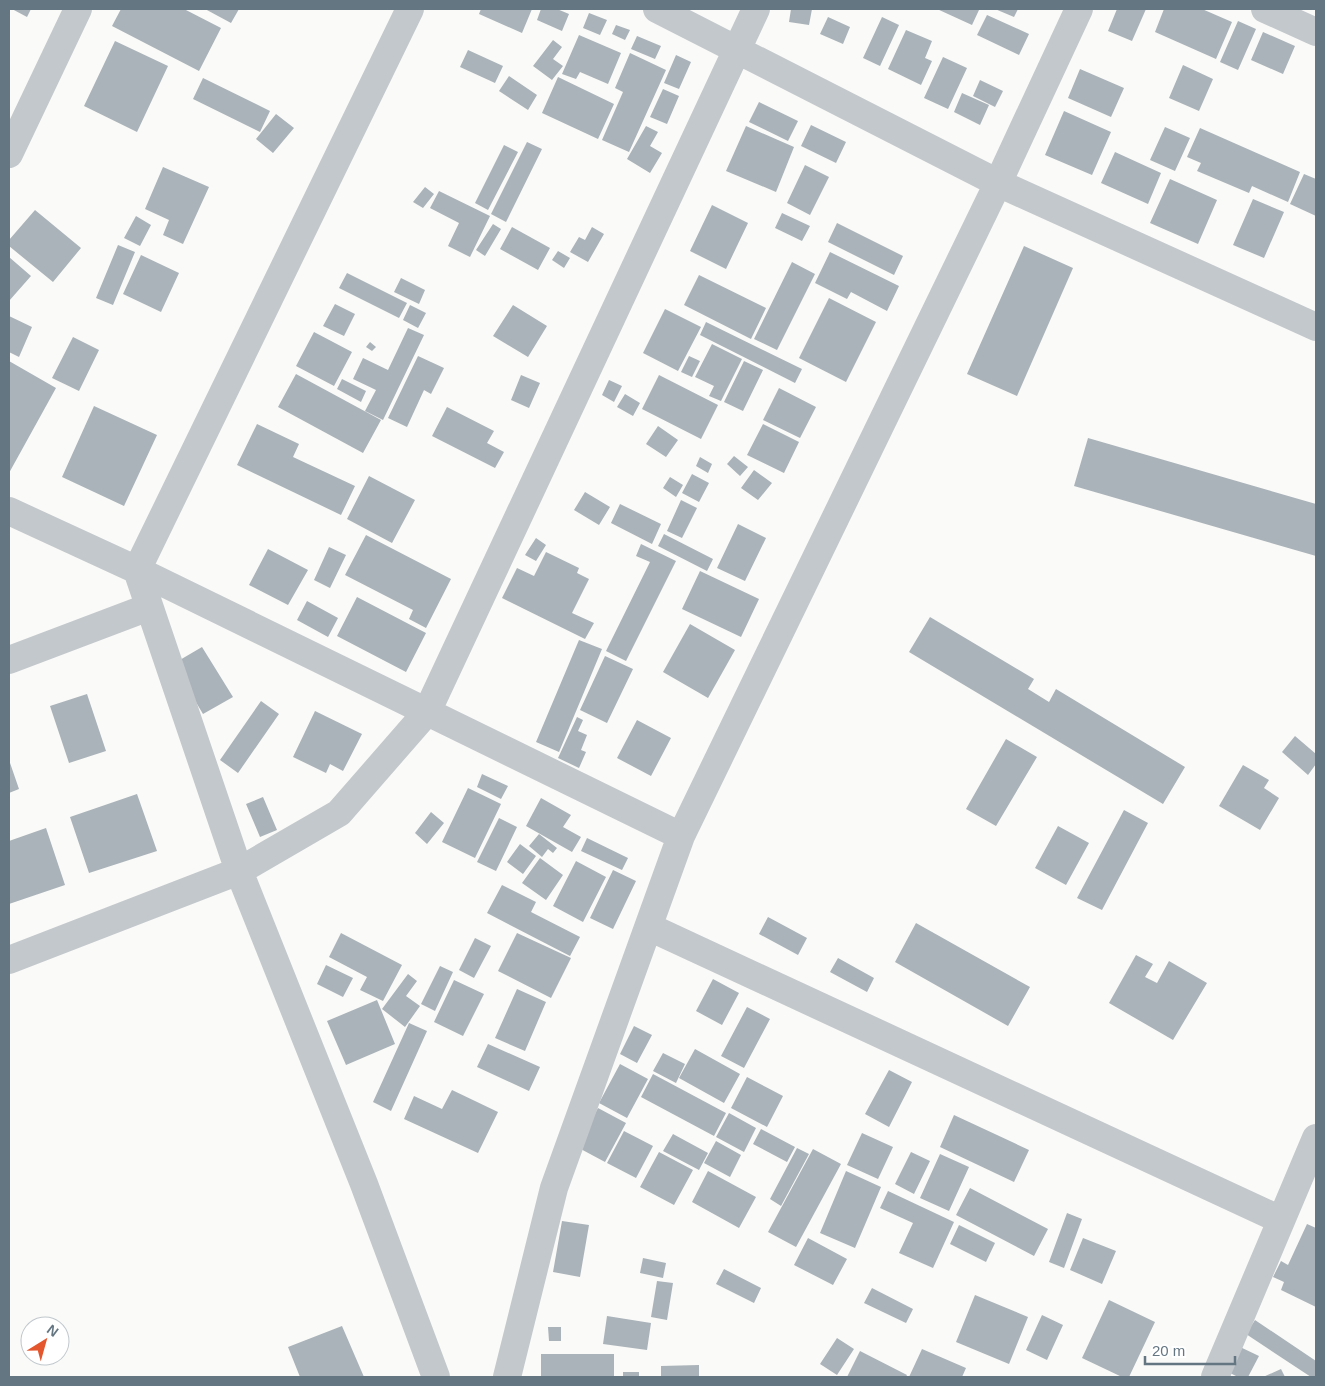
<svg xmlns="http://www.w3.org/2000/svg" width="1325" height="1386" font-family="Arial,sans-serif">
  <rect width="100%" height="100%" fill="#fafaf8"/>
  <path fill="#aab3b9" d="M12 9H31L27 17Z
    M121 9H184L221 28 199 71 112 26Z
    M205 9H239L231 23Z
    M481 9H532L522 33 479 14Z
    M541 9H557L569 14 562 31 537 20Z
    M791 9H812L809 25 789 22Z
    M937 9H977L979 10 972 25Z
    M995 9H1018L1014 17Z
    M1117 9H1146L1132 41 1108 31Z
    M1164 9H1202L1232 22 1216 59 1155 32Z
    M589 13 607 20 600 35 583 28Z
    M987 15 1029 34 1019 55 977 35Z
    M828 17 850 27 843 44 820 34Z
    M882 17 899 25 880 66 863 58Z
    M1238 21 1256 29 1238 70 1220 62Z
    M616 25 630 30 625 40 612 34Z
    M906 30 932 41 925 58 932 61 921 85 888 69Z
    M1263 32 1295 46 1283 74 1251 60Z
    M579 35 621 53 608 84 580 72 576 79 562 74Z
    M637 36 661 46 655 59 631 49Z
    M553 40 562 47 553 59 563 66 552 80 533 66Z
    M115 41 168 66 137 132 84 106Z
    M468 50 503 66 495 83 460 67Z
    M630 53 666 70 629 152 602 140 623 92 615 88Z
    M676 55 691 62 679 89 664 83Z
    M943 57 967 68 948 109 924 98Z
    M1183 65 1213 79 1199 111 1169 98Z
    M1080 69 1124 88 1111 117 1068 98Z
    M509 76 537 95 528 110 499 91Z
    M558 77 614 104 598 139 542 113Z
    M203 78 270 111 260 132 193 99Z
    M980 80 1003 91 995 107 973 96Z
    M663 89 679 96 667 124 650 117Z
    M962 93 989 105 980 125 954 112Z
    M759 102 798 121 788 141 749 122Z
    M1064 111 1111 132 1092 175 1045 155Z
    M276 114 294 128 273 153 256 139Z
    M811 125 846 142 836 163 801 146Z
    M646 126 658 132 650 146 662 153 650 173 627 159Z
    M746 126 794 147 776 192 726 171Z
    M1165 127 1190 138 1175 171 1150 160Z
    M1200 128 1300 172 1288 202 1252 186 1249 193 1197 171 1201 163 1187 157Z
    M527 142 542 149 506 222 491 214Z
    M504 145 518 152 488 210 475 203Z
    M1115 152 1161 173 1148 204 1101 183Z
    M805 165 829 177 810 215 787 203Z
    M163 167 209 187 183 244 163 235 169 220 145 209Z
    M1304 174 1316 179V216L1290 204Z
    M1170 179 1217 200 1198 244 1150 223Z
    M425 187 434 194 423 208 413 202Z
    M439 191 490 216 470 257 448 246 459 223 430 208Z
    M1253 199 1284 212 1264 258 1233 245Z
    M712 205 748 223 726 269 690 251Z
    M35 210 81 248 53 282 9 246V240Z
    M782 213 810 226 802 241 775 228Z
    M136 216 151 225 140 246 124 238Z
    M837 223 903 256 894 275 828 242Z
    M493 224 501 229 485 256 476 250Z
    M512 227 550 248 538 270 500 249Z
    M592 227 604 234 588 262 570 252 579 237 585 240Z
    M118 245 135 252 113 305 96 298Z
    M1024 246 1073 268 1017 396 967 374Z
    M558 251 570 258 564 268 552 260Z
    M830 252 899 286 887 311 851 292 847 299 815 283Z
    M141 255 179 273 161 312 123 294Z
    M9 257 31 276 9 301Z
    M792 262 815 274 777 350 754 339Z
    M347 273 407 303 399 318 339 288Z
    M699 275 766 308 751 339 684 305Z
    M401 278 425 290 419 304 394 292Z
    M829 298 876 322 846 382 799 358Z
    M335 304 355 314 344 336 323 326Z
    M410 305 426 313 418 328 403 320Z
    M513 305 547 326 528 357 493 336Z
    M665 309 701 327 678 371 643 353Z
    M9 316 32 327 19 357 9 352Z
    M706 322 802 369 795 383 700 335Z
    M408 328 424 335 383 420 365 411 376 390 353 379 363 358 388 370Z
    M314 332 352 352 334 386 296 366Z
    M73 337 99 350 79 391 52 378Z
    M370 342 376 347 372 351 366 347Z
    M712 344 742 359 721 401 709 396 714 386 695 377Z
    M418 356 444 368 431 394 424 390 407 427 388 418Z
    M689 356 700 361 692 377 681 372Z
    M9 361 56 388 9 473Z
    M744 361 763 370 743 411 724 402Z
    M296 374 381 420 363 453 278 407Z
    M521 375 540 383 529 408 511 400Z
    M659 375 718 405 701 439 642 409Z
    M342 379 366 391 361 402 337 389Z
    M609 380 622 386 614 402 602 395Z
    M779 388 816 407 800 438 763 420Z
    M625 394 640 403 633 416 617 407Z
    M94 406 157 435 124 506 62 477Z
    M447 407 494 431 487 443 504 452 495 468 432 436Z
    M257 424 299 444 293 457 355 486 341 515 237 465Z
    M763 424 799 442 784 473 747 455Z
    M658 426 678 440 666 457 646 444Z
    M1088 438 1316 504V556L1074 486Z
    M734 456 748 467 740 476 727 464Z
    M700 457 712 464 708 473 696 466Z
    M754 470 772 483 758 500 741 488Z
    M692 474 709 483 699 502 682 493Z
    M369 476 415 500 392 543 347 519Z
    M670 477 683 485 676 497 663 488Z
    M585 492 610 507 599 525 574 510Z
    M681 500 697 508 682 538 667 531Z
    M620 504 661 524 652 544 611 523Z
    M738 524 766 538 745 581 717 568Z
    M664 534 713 559 707 571 658 546Z
    M366 535 451 579 426 628 409 619 413 610 345 575Z
    M536 538 546 545 536 561 525 555Z
    M641 544 676 561 626 661 606 651 650 562 636 556Z
    M329 547 346 555 330 588 314 580Z
    M268 549 308 570 288 605 249 585Z
    M546 552 579 568 577 573 589 579 572 613 594 623 585 639 502 598 517 568 534 576Z
    M700 571 759 599 741 637 682 609Z
    M357 597 426 633 406 672 337 636Z
    M307 601 338 618 328 637 297 620Z
    M930 617 1034 679 1028 689 1049 702 1056 689 1185 767 1163 804 909 652Z
    M690 624 735 650 708 698 663 672Z
    M579 640 602 649 559 752 536 742Z
    M202 647 233 697 203 714 173 664Z
    M605 656 633 669 607 723 580 710Z
    M87 694 106 751 69 763 50 706Z
    M261 701 279 714 238 773 220 760Z
    M315 711 362 734 343 771 330 764 326 773 293 757Z
    M577 717 583 720 578 731 587 735 581 750 586 752 579 768 558 758Z
    M637 720 671 738 651 776 617 758Z
    M1295 736 1316 754V764L1308 775 1282 752Z
    M1006 739 1037 757 996 826 966 809Z
    M9 760 19 789 9 793Z
    M1243 765 1269 780 1264 788 1279 798 1260 830 1219 806Z
    M482 774 508 786 501 799 477 787Z
    M468 788 501 804 475 858 442 842Z
    M137 794 157 851 89 873 70 817Z
    M263 797 277 830 260 837 246 804Z
    M541 798 571 815 563 827 581 837 572 852 526 826Z
    M1124 810 1148 823 1102 910 1077 898Z
    M431 812 444 823 427 844 415 833Z
    M499 818 517 827 496 871 477 862Z
    M1058 826 1089 843 1066 885 1035 868Z
    M46 828 65 885 9 904V841Z
    M539 834 557 848 553 853 548 849 542 857 529 846Z
    M587 838 628 858 622 870 581 851Z
    M520 844 536 856 523 874 507 862Z
    M540 858 563 875 546 900 522 883Z
    M576 861 606 877 583 922 553 906Z
    M613 870 636 881 613 929 590 918Z
    M502 885 536 902 531 912 580 937 570 956 487 913Z
    M768 917 807 938 798 955 759 934Z
    M916 923 1030 987 1008 1026 895 962Z
    M341 933 402 965 383 1001 360 990 367 977 329 957Z
    M517 933 571 958 551 998 498 971Z
    M475 938 491 946 474 978 459 970Z
    M1136 955 1153 964 1145 977 1157 983 1169 961 1207 983 1173 1040 1109 1003Z
    M838 958 874 978 867 992 830 972Z
    M326 965 353 978 343 997 317 984Z
    M440 966 453 972 435 1011 421 1004Z
    M408 974 417 981 406 996 420 1006 405 1027 382 1009Z
    M713 979 739 993 722 1025 696 1011Z
    M454 980 484 994 463 1036 434 1022Z
    M517 989 546 1002 525 1051 495 1038Z
    M377 1000 395 1044 346 1065 327 1021Z
    M747 1007 770 1019 744 1068 721 1056Z
    M409 1023 427 1031 391 1111 373 1102Z
    M634 1026 652 1035 637 1063 620 1054Z
    M488 1044 540 1067 529 1091 477 1067Z
    M695 1049 740 1074 724 1103 679 1078Z
    M663 1053 685 1064 676 1083 653 1071Z
    M620 1064 648 1079 627 1118 599 1103Z
    M889 1070 912 1082 889 1127 865 1114Z
    M653 1074 726 1113 714 1136 641 1097Z
    M747 1077 783 1096 767 1127 731 1108Z
    M452 1090 498 1112 478 1153 404 1119 414 1096 442 1109Z
    M598 1108 626 1123 605 1162 577 1147Z
    M729 1113 756 1128 744 1152 716 1137Z
    M954 1115 1029 1150 1014 1182 940 1147Z
    M761 1129 795 1147 787 1162 753 1144Z
    M624 1131 653 1146 636 1178 607 1163Z
    M862 1133 893 1147 878 1179 847 1165Z
    M673 1134 708 1153 699 1170 663 1151Z
    M716 1141 741 1155 730 1177 704 1163Z
    M797 1148 809 1154 781 1206 770 1199Z
    M813 1149 841 1164 796 1247 768 1232Z
    M659 1152 693 1170 674 1205 640 1187Z
    M911 1152 930 1161 914 1194 895 1184Z
    M940 1154 969 1167 949 1211 920 1198Z
    M708 1171 756 1197 739 1228 692 1202Z
    M846 1171 881 1187 855 1248 820 1233Z
    M970 1188 1048 1229 1034 1256 956 1215Z
    M888 1191 954 1222 933 1268 899 1253 913 1223 880 1208Z
    M1067 1213 1082 1219 1064 1268 1049 1262Z
    M562 1221 589 1225 580 1277 553 1272Z
    M1307 1224 1316 1228V1307L1281 1290 1284 1282 1273 1277 1281 1261 1288 1265Z
    M959 1225 995 1243 986 1262 950 1244Z
    M808 1238 847 1259 833 1285 794 1265Z
    M1083 1238 1116 1251 1102 1284 1070 1270Z
    M643 1258 666 1263 663 1278 640 1273Z
    M724 1269 761 1288 754 1303 716 1284Z
    M657 1281 673 1283 667 1320 651 1317Z
    M872 1288 913 1309 906 1323 864 1303Z
    M975 1295 1028 1317 1009 1364 956 1342Z
    M1109 1300 1155 1322 1129 1377H1122L1082 1358Z
    M1042 1315 1063 1325 1047 1360 1026 1350Z
    M607 1316 651 1323 647 1350 603 1344Z
    M1255 1320 1316 1361V1377H1311L1246 1334Z
    M342 1326 364 1377H300L288 1347Z
    M548 1327H561V1341H549Z
    M837 1338 854 1349 837 1375 820 1364Z
    M1238 1346 1259 1356 1248 1377H1238L1226 1371Z
    M922 1349 966 1368 962 1377H909Z
    M860 1351 907 1375 906 1377H847Z
    M541 1354H614V1377H541Z
    M699 1365V1377H661V1366Z
    M1281 1369 1285 1377H1263Z
    M623 1372H639V1377H623Z"/>
  <g fill="none" stroke-linecap="round" stroke-linejoin="round">
    <path stroke="#c3c8cc" stroke-width="28" d="M410 9 137 570 239 871 364 1184 436 1377
      M657 9 998 183 1316 327
      M1265 9 1316 32
      M9 154 78 9
      M9 511 137 570 681 836
      M9 660 149 607
      M649 927 1281 1220
      M9 960 239 871 339 813 427 712 756 9
      M507 1377 554 1188 681 836 998 183 1079 9
      M1215 1377 1316 1138"/>
  </g>
  <rect width="1325" height="1386" fill="none" stroke="#657683" stroke-width="20"/>
  <g transform="translate(45 1341) rotate(37)"><circle r="24" fill="#ffffff" stroke="#c1c8cd"/>
  <path d="M0-4L9 19L0 12L-9 19Z" fill="#e4572e"/>
  <text y="-8" font-size="14" font-weight="bold" text-anchor="middle" fill="#657683">N</text>
  </g>
  <path d="M1145 1356v8h90v-8" fill="none" stroke="#657683" stroke-width="2.5"/>
  <text x="1152" y="1356" font-size="15" fill="#657683" stroke="#ffffff" stroke-width="4" paint-order="stroke">20 m</text>
</svg>
